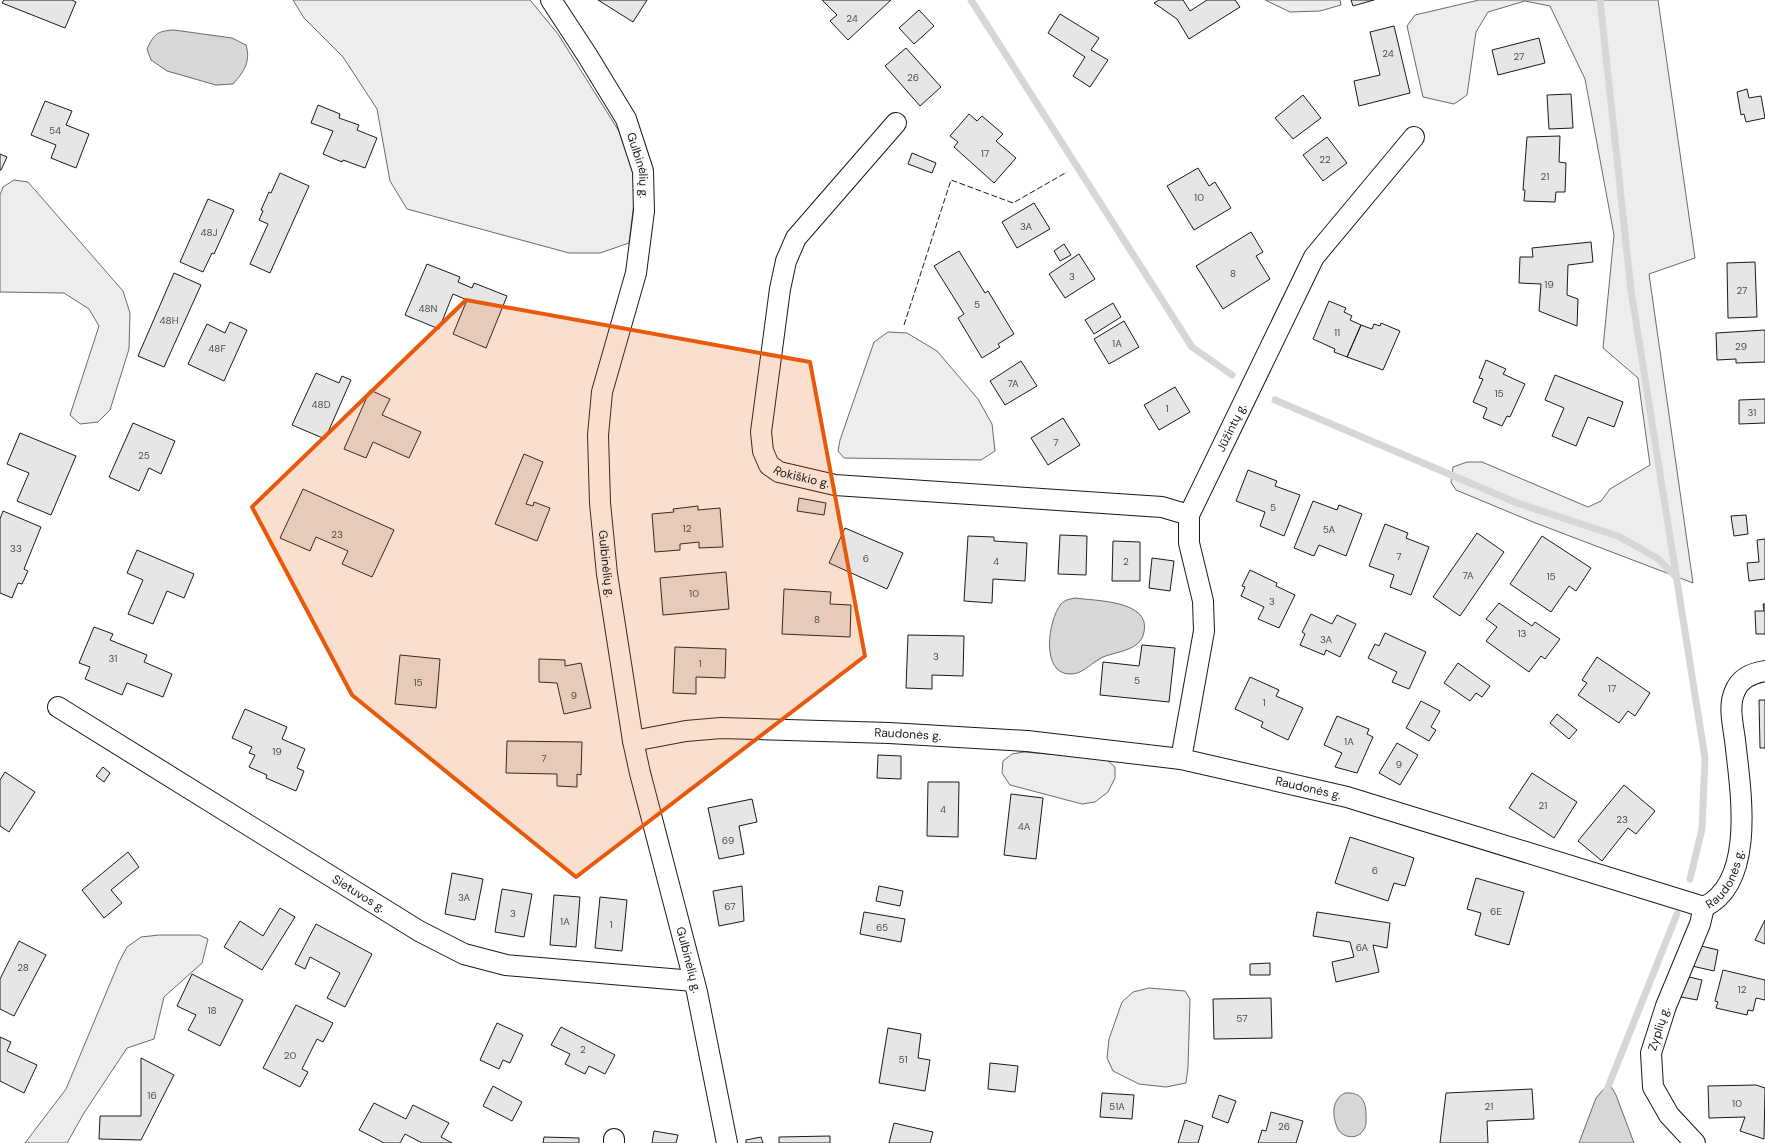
<svg xmlns="http://www.w3.org/2000/svg" width="1765" height="1143" font-family="'DM Sans',sans-serif">
  <rect width="100%" height="100%" fill="#fff"/>
  <path fill="#ededed" stroke="#6a6a6a" d="M293 0H530L558 34 627 144 636 186 629 243 600 253H569L407 209 390 181 377 109 343 57 304 18Z
    M1265 0H1340L1341 5 1320 11 1290 12Z
    M1479 0H1658L1695 258 1649 274 1693 583 1533 522 1456 490 1451 482 1453 467 1467 462H1482L1588 507 1601 501 1610 489 1650 465 1638 378 1603 348 1614 235 1585 79 1550 6 1525 1 1488 12 1476 32 1467 95 1454 104 1423 97 1407 26 1415 15Z
    M14 180 28 182 123 291 130 313 129 349 110 410 98 422 80 424 70 415 99 326 89 309 64 293 0 292V195L3 187Z
    M888 332 907 333 937 351 978 399 992 424 995 451 981 460 844 458 838 451 840 440 874 342Z
    M1024 752 1106 759 1115 767V778L1108 792 1095 802 1082 804 1010 785 1002 773 1003 761 1012 754Z
    M159 935H199L208 939 202 963 164 997 154 1039 127 1048 84 1113 67 1143H25L66 1089 119 962 127 947 141 937Z
    M1149 988 1185 991 1190 999 1188 1067 1186 1083 1166 1087 1139 1084 1113 1071 1107 1058 1109 1039 1122 1002 1133 992Z"/>
  <path fill="#d7d7d7" stroke="#6a6a6a" d="M174 30 232 38 246 45C251 61 244 72 233 84L216 85 167 71 151 60 147 49C154 34 157 31 174 30Z
    M1075 598C1095 601 1151 600 1144 632 1142 646 1127 650 1116 653 1109 655 1103 656 1098 660 1089 665 1082 674 1071 674 1040 675 1048 620 1061 604 1064 600 1070 599 1075 598Z
    M1609 1083 1616 1095 1634 1143H1579L1596 1098Z
    M1345 1093C1360 1092 1366 1100 1366 1114 1366 1119 1367 1125 1364 1129 1358 1141 1341 1138 1337 1127 1332 1115 1332 1099 1345 1093Z"/>
  <g fill="none" stroke-linecap="round" stroke-linejoin="round">
    <path stroke="#d7d7d7" stroke-width="7" d="M971 0 1192 347 1232 375
      M1600 0 1631 290 1705 758 1702 829 1690 879
      M1275 400 1517 503 1618 536 1657 558 1677 578
      M1606 1092 1677 914"/>
  </g>
  <path fill="#e6e6e6" stroke="#1a1a1a" d="M4 0H72L76 2 65 28 2 3Z
    M598 0H647L633 22Z
    M822 0H891L848 40 830 21 837 15Z
    M1159 0H1183L1190 11 1207 0H1235L1240 7 1189 39 1177 19 1154 3Z
    M1351 0H1374L1353 6Z
    M919 10 934 26 914 44 899 28Z
    M1060 14 1099 38 1091 50 1108 60 1090 87 1073 76 1085 57 1048 33Z
    M1394 26 1410 93 1359 106 1354 81 1380 75 1370 32Z
    M1539 38 1545 63 1498 75 1492 50Z
    M906 48 941 87 920 106 885 66Z
    M1747 89 1749 98 1761 96 1765 118 1746 122 1744 114 1741 115 1737 92Z
    M1571 94 1573 128 1549 129 1547 95Z
    M1303 95 1321 118 1293 139 1275 118Z
    M45 101 72 111 66 125 89 134 76 168 51 158 56 145 31 135Z
    M318 105 340 114 339 118 359 125 357 130 377 138 365 168 343 160 342 162 323 154 333 131 311 123Z
    M969 114 977 121 982 116 1003 134 996 141 1016 158 994 183 954 147 958 142 950 136Z
    M1560 136 1559 162 1566 163 1565 192H1556L1555 202 1524 201 1525 190H1523L1527 137Z
    M1327 137 1347 163 1323 181 1303 155Z
    M912 153 936 163 932 173 908 164Z
    M0 154 7 157 1 170H0Z
    M1198 168 1209 186 1215 182 1231 208 1194 230 1167 186Z
    M280 173 309 186 270 273 250 264 268 224 259 220 263 211 261 210 269 192 271 193Z
    M208 199 234 210 214 254 212 253 203 272 180 262Z
    M1034 203 1050 229 1017 248 1002 222Z
    M1251 232 1263 252 1256 256 1270 279 1223 309 1196 266Z
    M1591 242 1593 262 1568 265 1567 295 1578 299 1577 326 1539 311 1541 284 1519 283 1520 257H1533L1532 248Z
    M1064 244 1071 255 1060 261 1054 251Z
    M959 251 985 293 988 291 1014 334 998 344 1000 347 982 358 958 318 964 314 934 266Z
    M1079 254 1095 279 1065 298 1049 274Z
    M1755 262 1757 317 1728 318 1727 263Z
    M427 264 460 277 458 282 472 288 474 283 507 296 486 348 453 334 467 300 453 294 439 329 405 315Z
    M174 273 201 285 164 367 138 356Z
    M1329 301 1346 308 1344 312 1352 316 1350 320 1361 325 1347 357 1334 352 1335 349 1313 339Z
    M1113 303 1121 317 1094 334 1085 320Z
    M1124 321 1139 347 1109 364 1094 339Z
    M230 322 247 330 224 381 188 364 207 324 225 333Z
    M1381 323 1400 331 1383 370 1347 357 1361 325 1372 329 1374 324 1380 326Z
    M1765 330V362L1736 363V359L1717 360 1716 333Z
    M1486 360 1506 369 1503 374 1525 384 1510 417 1507 416 1502 426 1483 418 1487 408 1473 402 1483 379 1479 378Z
    M1021 361 1037 386 1005 405 990 381Z
    M316 373 339 383 342 376 351 380 325 439 292 425Z
    M1555 375 1623 402 1614 427 1588 417 1576 446 1552 436 1564 408 1545 400Z
    M1175 387 1190 412 1159 430 1144 405Z
    M370 390 390 399 382 415 421 432 409 458 373 442 366 458 344 449Z
    M1765 399V423L1739 424V400Z
    M1063 418 1080 445 1048 465 1031 438Z
    M133 423 175 441 161 474 149 468 139 491 109 477Z
    M20 433 76 456 51 515 17 501 29 473 7 464Z
    M524 454 543 462 526 504 533 506 534 502 550 508 537 541 495 524Z
    M1248 470 1277 481 1275 486 1300 495 1284 536 1260 526 1265 512 1236 501Z
    M303 489 394 530 372 577 342 564 348 551 316 537 310 551 280 538Z
    M799 498 826 503 824 515 797 511Z
    M1313 501 1337 510 1339 505 1362 514 1346 556 1319 545 1314 556 1294 548Z
    M698 506V510L720 508 723 547 699 548V542L680 544V550L655 552 652 514 674 512 673 509Z
    M3 511 41 527 24 569 28 571 22 584 18 583 12 598 0 593V519Z
    M1746 515 1748 534 1734 536 1731 516Z
    M1385 524 1408 533 1406 538 1429 547 1411 595 1390 587 1394 575 1369 566Z
    M845 528 903 553 887 589 829 563Z
    M1477 533 1504 552 1460 616 1433 597Z
    M1060 535 1087 536 1086 575 1058 574Z
    M968 536 994 537V541L1027 543 1025 581 993 579 992 603 964 601Z
    M1542 536 1591 568 1576 591 1569 586 1551 612 1510 584Z
    M1765 539V579L1749 581 1747 563 1759 562 1757 540Z
    M1113 541 1140 542V581H1112Z
    M137 550 194 574 184 598 167 591 153 624 128 614 143 580 127 573Z
    M1152 558 1174 561 1170 591 1149 588Z
    M1250 570 1277 583 1276 586 1295 595 1279 628 1258 619 1264 607 1241 596 1245 587 1242 586Z
    M726 572 729 609 663 615 660 578Z
    M784 589 831 592 830 604 851 605 850 637 782 634Z
    M1499 603 1532 626 1535 622 1560 639 1545 659 1541 656 1529 672 1486 641 1497 627 1486 619Z
    M1763 604H1765V634H1756L1755 611H1764Z
    M1311 614 1332 624 1337 615 1356 624 1340 657 1326 650 1324 655 1300 645 1305 634 1302 632Z
    M94 627 113 634 110 640 147 655 144 662 172 674 163 697 127 683 122 695 85 679 90 667 79 663Z
    M1385 633 1426 652 1409 689 1392 682 1397 672 1368 658 1375 644 1379 646Z
    M908 635 964 636 963 676 932 675V689L906 688Z
    M1142 645 1175 648 1169 702 1100 695 1103 662 1139 666Z
    M675 647 726 649 725 678 696 677V694L673 693Z
    M400 655 440 659 436 708 395 704Z
    M1597 657 1650 693 1635 716 1628 711 1619 723 1578 695 1587 683 1582 680Z
    M539 659 565 660V666L581 663 591 708 564 714 557 683 539 682Z
    M1458 663 1490 686 1482 697 1476 693 1470 701 1444 683Z
    M1250 677 1279 690 1276 696 1303 708 1288 740 1261 727 1263 722 1235 709Z
    M1759 700H1765V748H1760Z
    M1421 701 1440 711 1431 727 1436 730 1429 741 1406 728Z
    M245 709 287 727 282 739 305 749 297 768 304 771 296 791 266 778 267 775 249 767 255 755 249 753 252 747 232 738Z
    M1557 714 1577 730 1569 739 1550 723Z
    M1337 716 1369 729 1367 734 1373 737 1357 773 1335 767 1342 753 1324 745Z
    M507 741 582 742 581 775 577 774V787L557 786V774L506 773Z
    M1397 743 1418 755 1400 785 1379 773Z
    M878 755 901 756V779L877 778Z
    M103 767 110 773 104 782 96 776Z
    M5 772 35 792 9 832 0 826V780Z
    M1532 773 1577 802 1554 838 1509 808Z
    M928 782H959L958 837 927 836Z
    M1624 785 1655 811 1636 834 1628 828 1602 861 1578 841Z
    M1011 794 1043 798 1036 859 1004 855Z
    M752 799 757 822 739 826 744 854 719 859 708 808Z
    M1350 837 1414 858 1405 886 1394 883 1388 901 1335 883Z
    M128 852 139 867 111 890 122 903 104 918 82 890Z
    M452 873 483 879 475 920 445 914Z
    M1476 878 1524 892 1509 945 1475 935 1481 913 1467 909Z
    M742 886 744 921 719 926 713 891Z
    M879 886 903 891 900 906 876 901Z
    M502 889 532 894 524 937 495 932Z
    M554 895 580 897 576 947 550 945Z
    M600 897 627 900 622 951 595 948Z
    M280 908 295 917 262 970 224 947 240 921 263 936Z
    M864 912 905 919 901 942 860 934Z
    M1317 912 1390 923 1387 948 1373 945 1379 972 1336 982 1332 962 1354 957 1350 942 1313 936Z
    M1765 920V944L1755 940Z
    M316 924 372 954 345 1007 327 998 340 973 310 957 305 969 295 964Z
    M19 941 46 955 14 1016 0 1009V979Z
    M1697 945 1718 950 1714 971 1692 966Z
    M1270 963V975H1250V964Z
    M1723 970 1765 980V1000L1756 998 1753 1011 1748 1010 1747 1015 1716 1008 1718 1002 1715 1001Z
    M192 974 243 1000 220 1046 188 1030 196 1015 177 1006Z
    M1685 976 1702 980 1697 1000 1681 997Z
    M1271 998 1272 1038 1214 1039 1213 999Z
    M296 1005 333 1023 323 1042 317 1039 302 1069 308 1072 300 1087 263 1068Z
    M497 1023 523 1035 510 1063 503 1060 499 1069 480 1060Z
    M561 1027 615 1055 605 1074 589 1066 585 1074 565 1064 570 1054 551 1045Z
    M888 1028 921 1034 918 1058 930 1060 925 1091 879 1083Z
    M0 1037 11 1042 7 1051 37 1065 24 1093 0 1081Z
    M141 1058 174 1075 141 1140 99 1139 100 1116H141Z
    M990 1063 1018 1066 1015 1092 988 1089Z
    M1756 1085 1765 1088 1764 1139 1740 1131 1745 1117 1709 1118 1708 1086Z
    M493 1086 522 1102 512 1121 483 1106Z
    M1532 1089 1534 1119 1487 1121 1488 1143H1440L1446 1093Z
    M1102 1093 1134 1095 1132 1119 1100 1117Z
    M1219 1095 1236 1101 1228 1123 1212 1117Z
    M374 1103 406 1119 413 1105 449 1123 441 1137 452 1143H422L405 1134 400 1143H384L359 1130Z
    M1271 1112 1303 1121 1296 1143H1258L1262 1130 1266 1131Z
    M1185 1120 1203 1126 1198 1143H1178Z
    M894 1123 933 1132 930 1143H889Z
    M654 1131 678 1135 676 1143H652Z
    M830 1136V1143H779V1137Z
    M544 1137 579 1138V1143H543Z
    M761 1137 763 1143H746V1140Z"/>
  <g fill="none" stroke-linecap="round" stroke-linejoin="round">
    <defs>
      <g id="minor">
        <path id="s1" d="M551 0 587 55 626 119 643 171 644 211 636 273 602 392 598 435 600 503 607 574 633 741 640 773 697 992 727 1143"/>
        <path id="s2" d="M896 123 796 238 786 261 780 289 761 432 763 451 769 465 779 472 835 485 1162 507 1189 515"/>
        <path id="s3" d="M58 707 419 931 464 954 506 965 694 981"/>
        <path id="s4" d="M633 741 686 731 721 728 889 733 1027 741 1181 759 1347 797 1704 907C1757 882 1740 787 1735 740 1733 725 1728 705 1735 691 1740 678 1752 673 1765 671"/>
        <path id="s5" d="M1181 759 1204 631 1203 601 1189 543V515L1314 257 1414 137"/>
        <path d="M614 1139V1143"/>
        <path id="s6" d="M1695 1143 1669 1115 1653 1087 1651 1053 1666 1006 1700 924 1704 907"/>
      </g>
    </defs>
    <use href="#minor" stroke="#1a1a1a" stroke-width="22"/>
    <use href="#minor" stroke="#fff" stroke-width="20"/>
    <path stroke="#1a1a1a" stroke-width="1" stroke-dasharray="6 2.5" stroke-linecap="butt" d="M904 325 951 180 1013 203 1067 172"/>
  </g>
  <path fill="#e8590c" fill-opacity="0.2" stroke="#e8590c" stroke-width="4" stroke-linejoin="round" d="M466 300 810 362 865 656 576 877 352 695 252 507Z"/>
  <g text-anchor="middle" dominant-baseline="central" stroke-width="4" stroke-linejoin="round" paint-order="stroke">
    <g font-size="10" fill="#4d4d4d">
      <text x="852" y="18">24</text>
      <text x="1388" y="53">24</text>
      <text x="1519" y="56">27</text>
      <text x="913" y="77">26</text>
      <text x="55" y="130">54</text>
      <text x="985" y="153">17</text>
      <text x="1325" y="159">22</text>
      <text x="1545" y="176">21</text>
      <text x="1199" y="197">10</text>
      <text x="1026" y="226">3A</text>
      <text x="209" y="232">48J</text>
      <text x="1233" y="273">8</text>
      <text x="1072" y="276">3</text>
      <text x="1549" y="284">19</text>
      <text x="1742" y="290">27</text>
      <text x="977" y="304">5</text>
      <text x="428" y="308">48N</text>
      <text x="169" y="320">48H</text>
      <text x="1337" y="332">11</text>
      <text x="1117" y="343">1A</text>
      <text x="1741" y="346">29</text>
      <text x="217" y="348">48F</text>
      <text x="1013" y="383">7A</text>
      <text x="1499" y="393">15</text>
      <text x="321" y="404">48D</text>
      <text x="1167" y="408">1</text>
      <text x="1752" y="412">31</text>
      <text x="1056" y="442">7</text>
      <text x="144" y="455">25</text>
      <text x="1273" y="507">5</text>
      <text x="687" y="528">12</text>
      <text x="1329" y="529">5A</text>
      <text x="337" y="534">23</text>
      <text x="16" y="548">33</text>
      <text x="1399" y="556">7</text>
      <text x="866" y="558">6</text>
      <text x="996" y="561">4</text>
      <text x="1126" y="561">2</text>
      <text x="1468" y="575">7A</text>
      <text x="1551" y="576">15</text>
      <text x="694" y="593">10</text>
      <text x="1272" y="601">3</text>
      <text x="817" y="619">8</text>
      <text x="1522" y="633">13</text>
      <text x="1326" y="639">3A</text>
      <text x="936" y="656">3</text>
      <text x="113" y="658">31</text>
      <text x="700" y="663">1</text>
      <text x="1137" y="680">5</text>
      <text x="418" y="682">15</text>
      <text x="1612" y="688">17</text>
      <text x="574" y="695">9</text>
      <text x="1264" y="702">1</text>
      <text x="1349" y="741">1A</text>
      <text x="277" y="751">19</text>
      <text x="544" y="758">7</text>
      <text x="1399" y="764">9</text>
      <text x="1543" y="805">21</text>
      <text x="943" y="809">4</text>
      <text x="1622" y="819">23</text>
      <text x="1024" y="826">4A</text>
      <text x="728" y="840">69</text>
      <text x="1375" y="870">6</text>
      <text x="464" y="897">3A</text>
      <text x="730" y="906">67</text>
      <text x="1496" y="911">6E</text>
      <text x="513" y="913">3</text>
      <text x="565" y="921">1A</text>
      <text x="611" y="924">1</text>
      <text x="882" y="927">65</text>
      <text x="1362" y="947">6A</text>
      <text x="23" y="967">28</text>
      <text x="1742" y="989">12</text>
      <text x="212" y="1010">18</text>
      <text x="1242" y="1018">57</text>
      <text x="583" y="1049">2</text>
      <text x="290" y="1055">20</text>
      <text x="903" y="1059">51</text>
      <text x="152" y="1095">16</text>
      <text x="1737" y="1103">10</text>
      <text x="1117" y="1106">51A</text>
      <text x="1489" y="1106">21</text>
      <text x="1284" y="1126">26</text>
    </g>
    <g font-size="12" fill="#1a1a1a" stroke="#fff">
      <text stroke="none"><textPath href="#s1" startOffset="189">Gulbinėlių g.</textPath></text>
      <text stroke="none"><textPath href="#s5" startOffset="345">Jūžintų g.</textPath></text>
      <text stroke="none"><textPath href="#s2" startOffset="420">Rokiškio g.</textPath></text>
      <text stroke="none"><textPath href="#s1" startOffset="594">Gulbinėlių g.</textPath></text>
      <text stroke="none"><textPath href="#s4" startOffset="276">Raudonės g.</textPath></text>
      <text stroke="none"><textPath href="#s4" startOffset="681">Raudonės g.</textPath></text>
      <text stroke="none"><textPath href="#s4" startOffset="1131">Raudonės g.</textPath></text>
      <text stroke="none"><textPath href="#s3" startOffset="354">Sietuvos g.</textPath></text>
      <text stroke="none"><textPath href="#s1" startOffset="999">Gulbinėlių g.</textPath></text>
      <text stroke="none"><textPath href="#s6" startOffset="130">Zyplių g.</textPath></text>
    </g>
  </g>
</svg>
